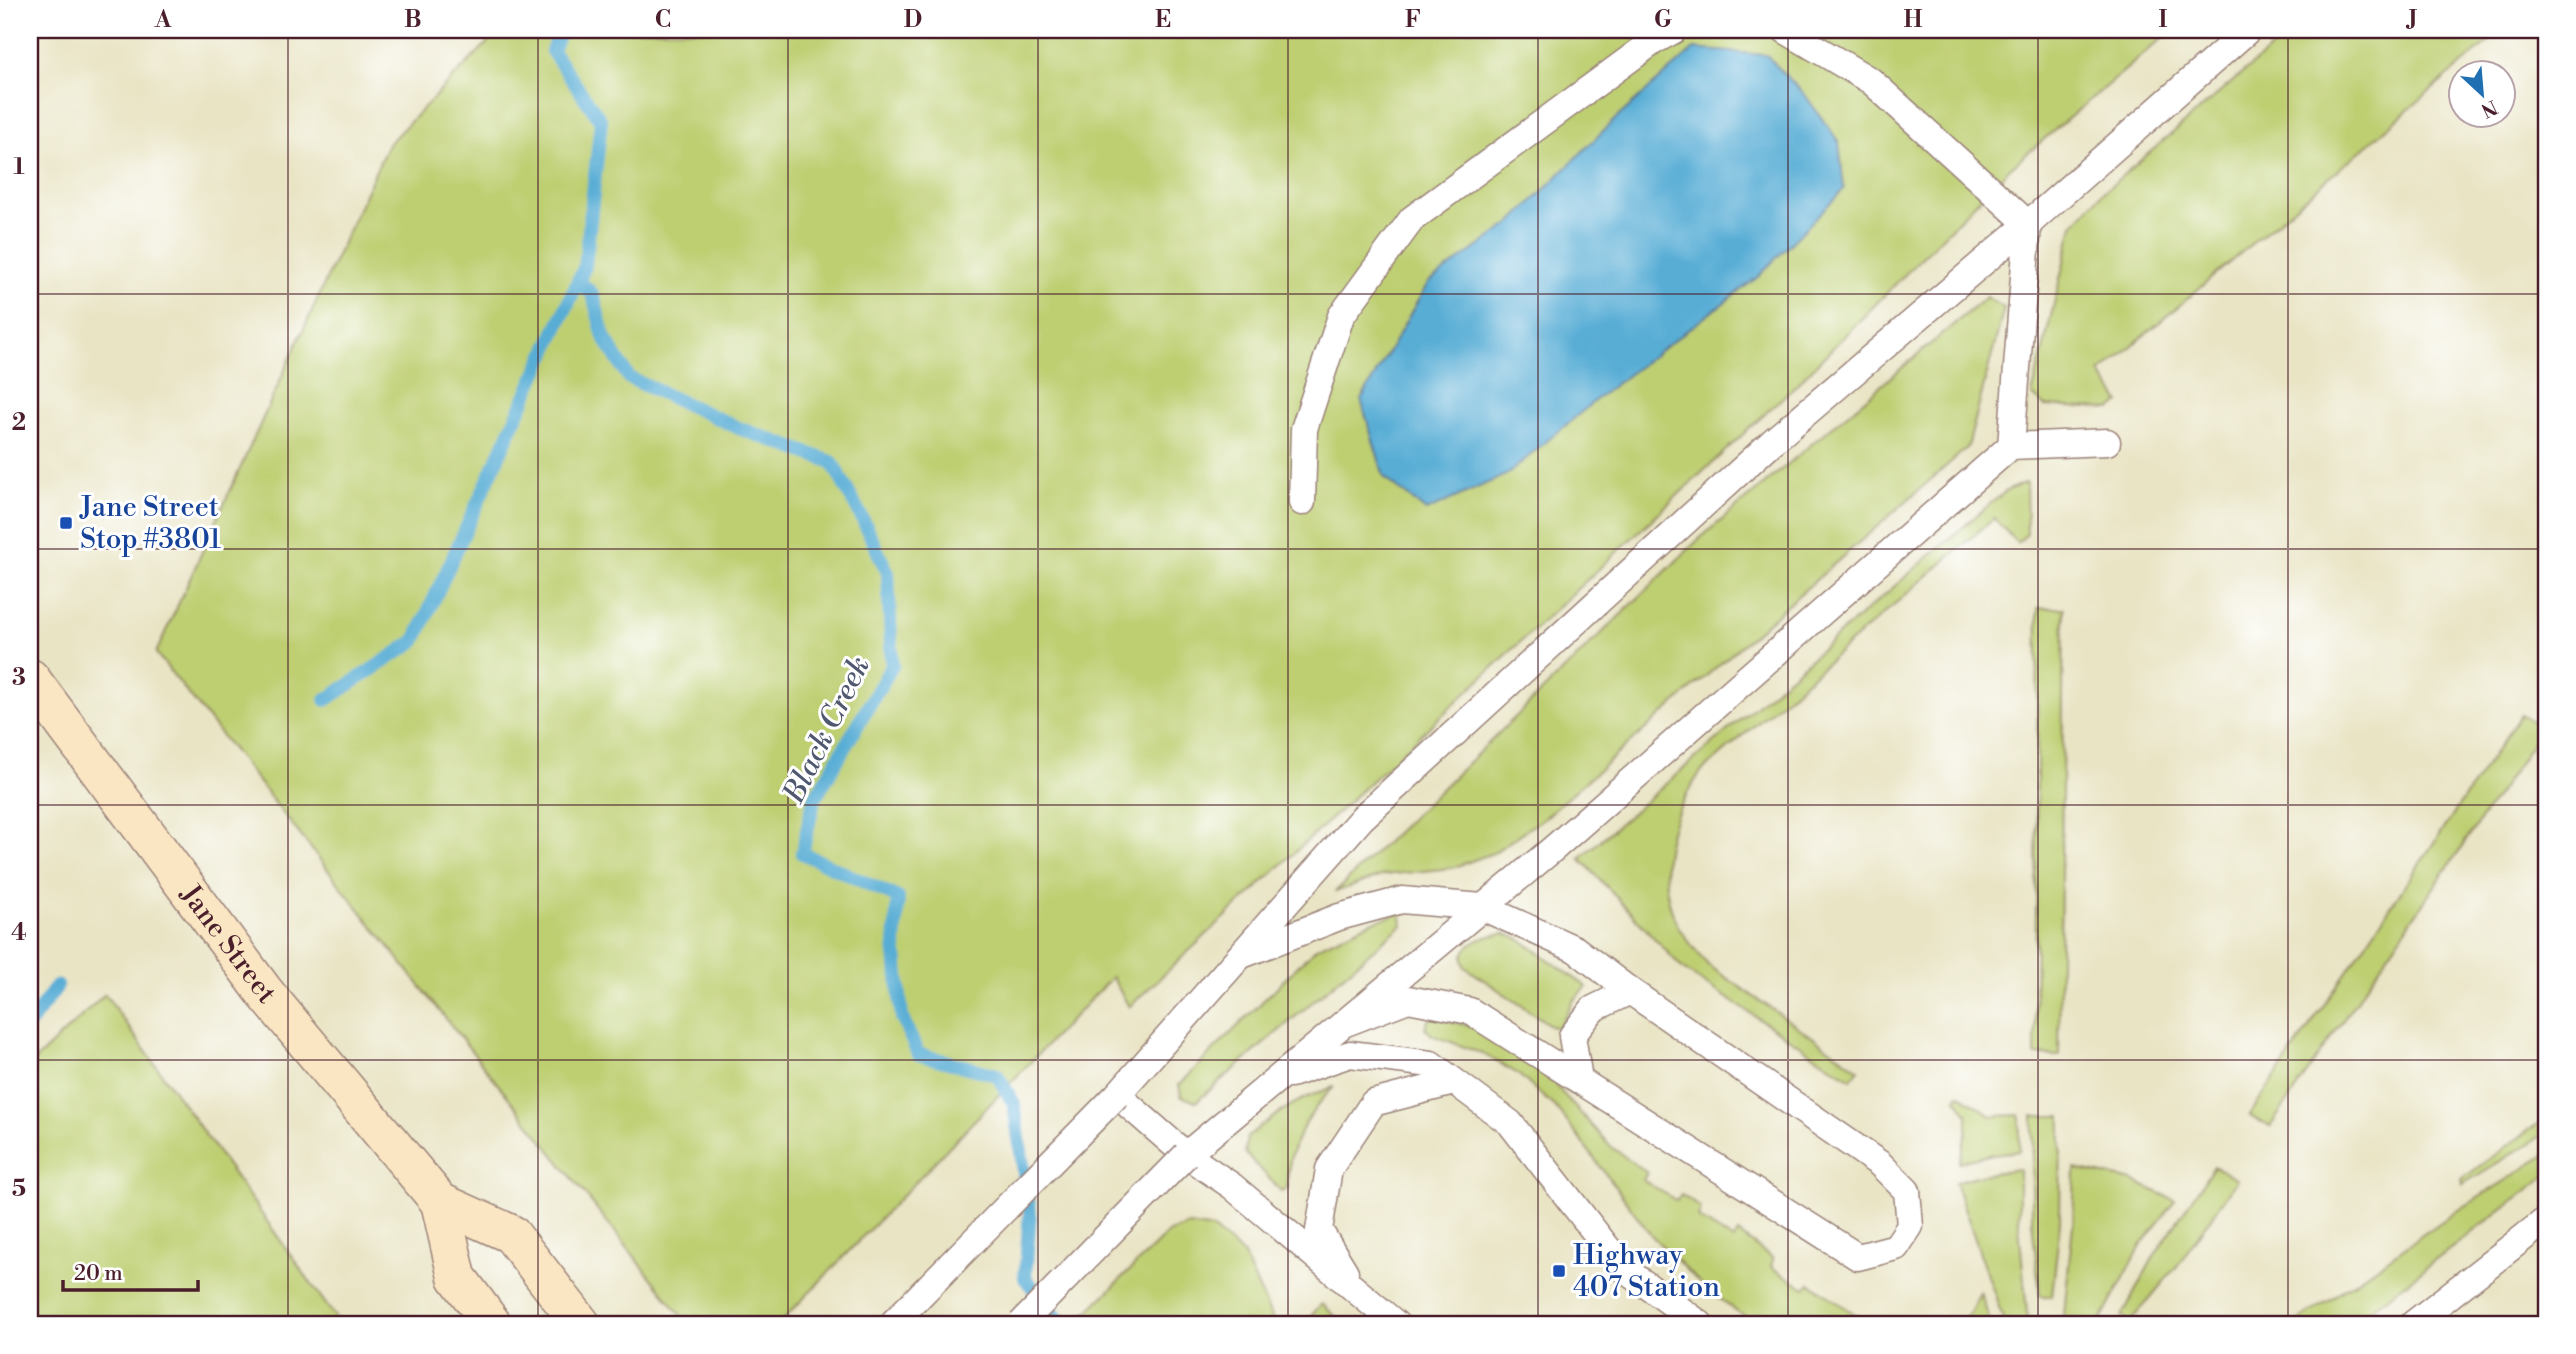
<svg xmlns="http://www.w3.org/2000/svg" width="2576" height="1354" font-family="'Libre Bodoni',serif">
  <rect width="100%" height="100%" fill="#fff"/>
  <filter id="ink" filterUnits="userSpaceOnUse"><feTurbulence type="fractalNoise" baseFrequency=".0143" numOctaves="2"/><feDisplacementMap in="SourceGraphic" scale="14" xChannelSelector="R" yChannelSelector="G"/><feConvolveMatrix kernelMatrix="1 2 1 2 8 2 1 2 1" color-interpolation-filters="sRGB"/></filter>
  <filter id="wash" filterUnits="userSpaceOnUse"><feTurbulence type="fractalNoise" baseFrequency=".00686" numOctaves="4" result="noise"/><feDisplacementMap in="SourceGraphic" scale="28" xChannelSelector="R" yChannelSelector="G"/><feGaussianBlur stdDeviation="1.57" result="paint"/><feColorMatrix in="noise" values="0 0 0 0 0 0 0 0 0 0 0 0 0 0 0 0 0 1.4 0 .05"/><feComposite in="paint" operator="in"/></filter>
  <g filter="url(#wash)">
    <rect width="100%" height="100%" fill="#e9e4c4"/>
    <path fill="#becf72" stroke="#84774e" stroke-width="2" d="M500 30H2172L2009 169 1798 383 1129 1007 1112 977 779 1324H688L156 653 388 144Z
      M2293 30H2510L2495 36 2100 373 2120 402 2112 409 2045 406 2032 395 2073 225 2100 195Z
      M1986 297 2004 308 1968 447 1545 817 1493 853 1452 868 1384 875 1335 892 1698 540Z
      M2026 482 2027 534 2017 543 1994 518 1701 772C1669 816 1652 873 1678 926 1686 940 1698 953 1708 965L1859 1069 1851 1079 1683 969 1580 858 1985 508 2006 491Z
      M2038 608H2064L2059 1056 2035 1055Z
      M2521 714 2543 728 2270 1127 2249 1116Z
      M1401 913 1402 925 1196 1102 1181 1096 1179 1085 1316 948 1371 922Z
      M1504 933 1521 940 1587 987 1573 1001 1559 1027H1553L1465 967C1454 944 1487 936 1504 933Z
      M105 994 340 1324H30V1065Z
      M1434 1017 1477 1028 1540 1068 1610 1146 1647 1173 1643 1180 1677 1201 1681 1195 1701 1208 1698 1218 1733 1240 1738 1233 1773 1259 1771 1267 1805 1288 1810 1283 1869 1324H1755L1705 1288 1652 1236 1558 1110 1518 1074 1483 1054 1432 1035 1425 1028 1428 1020Z
      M1334 1087C1309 1111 1284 1152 1288 1188L1281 1191 1245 1153 1247 1137C1279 1112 1294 1100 1334 1087Z
      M1959 1094 1992 1116 2020 1115 2019 1151 1993 1154 1959 1162 1967 1130V1114L1956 1098Z
      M2033 1116H2061L2060 1222 2052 1296H2040L2032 1221Z
      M2546 1118V1133L2463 1184 2462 1179Z
      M2546 1155V1176L2378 1304 2345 1324H2294L2451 1215Z
      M2214 1166 2237 1180 2177 1266 2130 1322 2122 1316 2154 1256Z
      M2019 1169V1226L2028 1324H2005L1955 1182 1980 1175Z
      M2075 1169 2133 1181 2175 1200 2141 1246 2099 1324H2063L2073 1224Z
      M1189 1225 1213 1229 1243 1254 1275 1324H1075L1169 1232Z
      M1980 1292 1991 1324H1959L1970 1313Z
      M1322 1304 1344 1324H1310C1309 1316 1316 1309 1322 1304Z"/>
    <path fill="#59add5" stroke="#526680" stroke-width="2" d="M1694 49 1766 55 1805 95 1839 142 1844 189 1758 277 1604 393 1508 474 1426 511 1384 477 1361 400 1428 283 1511 223 1611 123Z"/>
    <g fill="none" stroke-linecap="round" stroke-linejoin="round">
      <path stroke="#59add5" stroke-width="14" d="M578 280 593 295 604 337 629 378 741 429 832 462 860 514 888 573 892 666 814 800 802 853 898 898 895 944 902 1018 918 1054 997 1075 1014 1104 1030 1213 1025 1278 1062 1324
        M326 700 415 641 585 266 601 121 552 51 560 30
        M30 1023 57 986"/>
    </g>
  </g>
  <g filter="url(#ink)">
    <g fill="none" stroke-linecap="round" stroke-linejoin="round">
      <defs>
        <path id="service" d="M1785 30 1871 81 2028 224 2011 446
          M1302 502 1304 429 1341 316 1412 219 1654 41 1674 30
          M1242 955 1339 917 1402 900 1482 907 1575 949 1630 991 1880 1164 1907 1191 1910 1226 1896 1247 1858 1257 1470 1011 1408 999 1343 1024
          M1291 1074 1350 1054 1431 1064 1510 1123 1623 1268 1700 1324
          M1579 1079 1572 1036 1593 1009 1630 991
          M1186 1155 1554 848 2011 446 2107 442
          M1345 1272 1319 1230 1329 1169 1373 1103 1454 1082
          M1396 1324 1232 1186 1186 1155 1117 1095 1362 818 1772 442 2028 224 2248 30
          M2413 1324 2546 1220"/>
        <g id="secondary">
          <path id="s1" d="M30 678 266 994 440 1202 511 1234 581 1324"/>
          <path d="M440 1202 457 1277 492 1324"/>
        </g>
      </defs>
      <use href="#service" stroke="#9a8278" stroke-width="29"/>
      <use href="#secondary" stroke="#9a8278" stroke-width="41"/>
      <use href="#service" stroke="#fff" stroke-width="26"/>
      <use href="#secondary" stroke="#fbe6c4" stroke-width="38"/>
      <defs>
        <path id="service-bridge" d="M892 1324 1117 1095
          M1021 1324 1186 1155"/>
      </defs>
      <use href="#service-bridge" stroke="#9a8278" stroke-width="29" stroke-linecap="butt"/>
      <use href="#service-bridge" stroke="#fff" stroke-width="26"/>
    </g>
  </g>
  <path fill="none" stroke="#4a1f2b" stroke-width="2" stroke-opacity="0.55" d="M288 30V1324M538 30V1324M788 30V1324M1038 30V1324M1288 30V1324M1538 30V1324M1788 30V1324M2038 30V1324M2288 30V1324M30 294H2546M30 549H2546M30 805H2546M30 1060H2546"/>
  <g fill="#1a4fb4" stroke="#fff" stroke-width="2.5">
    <rect x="59" y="516" width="14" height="14" rx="3.5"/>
    <rect x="1552" y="1264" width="14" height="14" rx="3.5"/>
  </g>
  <g text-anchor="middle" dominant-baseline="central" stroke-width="6" stroke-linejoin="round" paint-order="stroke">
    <g font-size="28" fill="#164399" stroke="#fff" text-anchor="start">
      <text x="80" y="507">Jane Street<tspan x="80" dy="32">Stop #3801</tspan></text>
      <text x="1573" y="1255">Highway<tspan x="1573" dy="32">407 Station</tspan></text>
    </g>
    <g font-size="28" fill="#4a1f2b" stroke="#fff">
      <text stroke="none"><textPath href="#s1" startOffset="332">Jane Street</textPath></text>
    </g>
    <g font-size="30" font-style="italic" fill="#50586f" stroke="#fff">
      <text transform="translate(827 730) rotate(-64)">Black Creek</text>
    </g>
  </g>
  <rect width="2576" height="1354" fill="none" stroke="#fff" stroke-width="77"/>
  <g transform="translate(2482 94) rotate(154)"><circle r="33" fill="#ffffff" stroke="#b7a5aa" stroke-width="2"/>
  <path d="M0-5L12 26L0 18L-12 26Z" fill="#1f6fb2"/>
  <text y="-10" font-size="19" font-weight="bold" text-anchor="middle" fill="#4a1f2b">N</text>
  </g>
  <path d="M63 1280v10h135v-10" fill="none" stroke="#4a1f2b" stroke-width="3.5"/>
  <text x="74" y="1280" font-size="21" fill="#4a1f2b" stroke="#ffffff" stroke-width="5" paint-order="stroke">20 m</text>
  <rect x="38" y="38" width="2500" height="1278" fill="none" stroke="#4a1f2b" stroke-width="2.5"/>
  <g font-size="23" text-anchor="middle" font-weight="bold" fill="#4a1f2b">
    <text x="163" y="27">A</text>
    <text x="413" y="27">B</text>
    <text x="663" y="27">C</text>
    <text x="913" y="27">D</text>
    <text x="1163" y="27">E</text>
    <text x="1413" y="27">F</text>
    <text x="1663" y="27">G</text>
    <text x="1913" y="27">H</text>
    <text x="2163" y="27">I</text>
    <text x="2413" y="27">J</text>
    <text x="19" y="174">1</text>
    <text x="19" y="430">2</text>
    <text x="19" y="685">3</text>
    <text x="19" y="940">4</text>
    <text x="19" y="1196">5</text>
  </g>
</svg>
